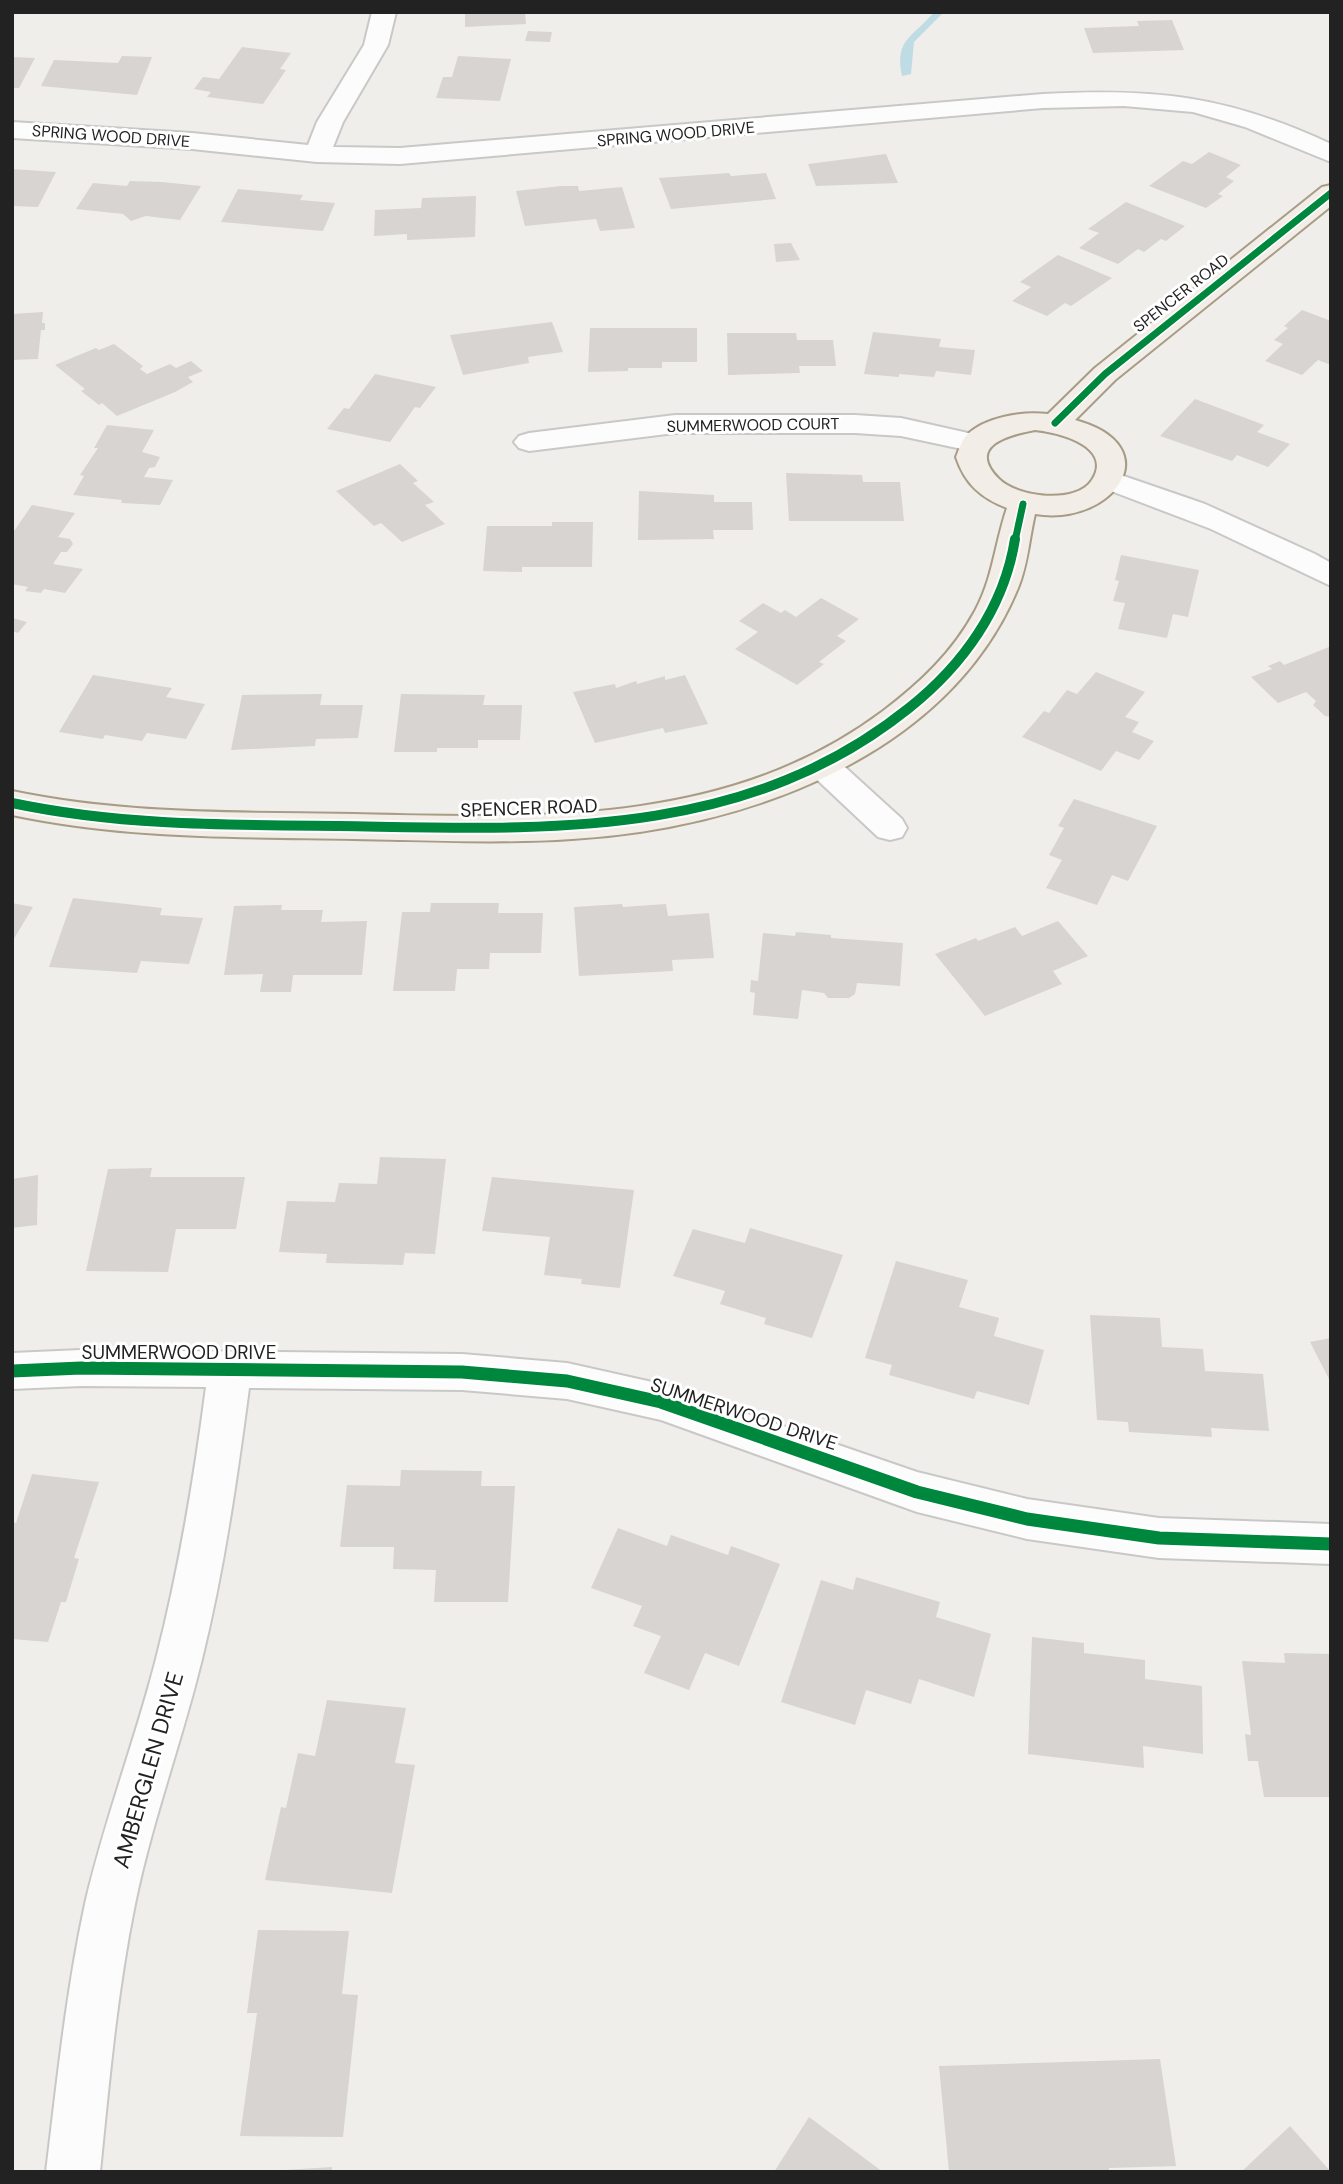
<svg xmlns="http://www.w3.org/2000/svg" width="1343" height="2184" font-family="'DM Sans',sans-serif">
  <rect width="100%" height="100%" fill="#f0eeeb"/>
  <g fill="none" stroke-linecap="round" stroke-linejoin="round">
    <path fill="#bfdbe3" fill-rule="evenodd" d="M934 12H944L914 42 911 74 902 76C894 38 914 37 934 12Z"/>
  </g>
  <path fill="#d7d4d2" d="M465 12H525L526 24 465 27Z
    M1172 20 1184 50 1093 53 1084 28 1139 26 1137 21Z
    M528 31 552 32 550 42 525 41Z
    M242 47 291 53 280 69 286 70 263 104 207 97 211 92 194 89 203 77 219 79Z
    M122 56 152 57 137 95 41 86 54 60 118 63Z
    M458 56 511 59 500 101 436 98 443 77H452Z
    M12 57 35 58 19 88H12Z
    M1209 152 1241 165 1226 177 1234 181 1218 194 1223 196 1206 208 1149 186 1183 161 1192 164Z
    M886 154 898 183 816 186 808 164Z
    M12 169 56 172 38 207 12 206Z
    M729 173 731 176 766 173 776 199 671 209 659 178Z
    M130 181 162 182 201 186 180 220 146 216 131 221 123 214 76 209 93 183 127 186Z
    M561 186H578L579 191 622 187 635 228 600 231 596 219 525 226 516 191Z
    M238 189 303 195 300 200 335 203 323 231 221 222Z
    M476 196 475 237 407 240V234L374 236 375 210 421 208 422 198Z
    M1126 202 1185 226 1166 241 1161 239 1144 252 1138 249 1118 264 1079 248 1099 233 1088 229Z
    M791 243 800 260 776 262 774 244Z
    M1058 255 1112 278 1071 306 1065 303 1047 316 1012 301 1031 287 1020 282Z
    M1302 310 1331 321V365L1318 360 1302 375 1265 361 1283 344 1274 340 1288 328 1284 326Z
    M43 312 42 323H45V330H41L38 359 12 360V314Z
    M552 322 563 352 528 357 529 363 463 375 450 335Z
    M590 328H697V362H662V368H628V371L588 372Z
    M873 332 941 339 939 347 975 350 971 375 936 371 934 377 899 374V377L864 374Z
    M727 333H796L797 340H833L836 366H799L800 373 728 375Z
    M114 344 143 366 140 369 147 374 170 364 176 368 191 361 203 371 188 377 193 382 175 392 117 416 102 403 99 405 81 391 85 389 55 365 96 348 99 350Z
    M375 374 436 387 420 408 415 407 390 442 327 429 344 408 349 409Z
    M1195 399 1264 425 1257 432 1290 444 1268 467 1237 455 1232 461 1160 436Z
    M107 425 154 430 142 452 160 457 155 467 149 468 144 477 173 480 160 505 121 503 122 500 73 495 84 476 80 475 98 448H94Z
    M400 464 418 481 413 483 434 502 425 505 445 524 402 542 381 523 374 526 336 491Z
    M786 473 862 475 863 482H900L904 521H789Z
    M639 491 714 495V502H752L753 530H713L714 539 638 540Z
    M32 505 75 513 58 537 70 539 73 544 67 552H61L53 564 83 569 65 593 44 589 41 593 25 591 28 587 12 584V534Z
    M552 522H593L592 567H522V572L483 571 487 526H552Z
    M1121 555 1199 570 1188 617 1173 614 1167 638 1118 629 1125 603 1113 601 1119 581 1115 580Z
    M821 598 859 619 837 636 846 641 819 662 824 664 797 685 735 649 758 632 739 621 763 603 781 613 785 610 796 617Z
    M12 618 27 622 18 633 12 631Z
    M1329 647 1331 717 1325 716 1313 705 1316 701 1306 692 1278 703 1251 677 1272 669 1268 666 1280 661 1284 665Z
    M1096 672 1145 692 1125 717 1139 722 1132 732 1154 741 1139 760 1116 751 1101 771 1022 737 1044 711 1049 713 1067 690 1077 694Z
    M93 675 172 688 166 697 205 704 186 739 147 733 142 741 105 735 103 739 59 732Z
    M685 675 708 724 665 733 663 728 595 743 573 692 615 684 616 688 636 681 637 684 665 676V680Z
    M322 694 320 705H363L358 738 316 739 315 746 231 750 242 695Z
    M401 694 485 695 483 705H522L520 740H478V748H437V752H394Z
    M1074 799 1157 826 1128 881 1112 875 1097 905 1046 888 1062 860 1049 855 1064 828 1058 826Z
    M73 898 162 908 160 915 203 918 189 964 141 961 137 973 49 967Z
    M12 903 33 907 12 942Z
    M431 903H499L498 913H543L541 953H490L489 969H457L455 991H393L402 912H430Z
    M622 904 623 907 666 904 668 916 709 913 714 958 672 960 673 971 579 976 574 907Z
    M282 905 281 910H323L321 922 367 921 362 975H293L291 992H260L263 974 224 975 234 906Z
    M1058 921 1088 956 1053 971 1062 984 985 1016 935 954 976 938 978 941 1015 927 1022 936Z
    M796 932 831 935V938L903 943 900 986 857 983 855 994 849 998H828L824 993 802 990 798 1019 753 1015 755 993 750 992 751 980 758 981 763 933 795 936Z
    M380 1157 446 1159 435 1254 405 1253 403 1265 326 1263 327 1254 279 1252 287 1201 335 1202 339 1183 377 1184Z
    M152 1168 150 1177H245L236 1229H176L168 1272 86 1271 108 1169Z
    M38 1175 37 1225 12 1228V1179Z
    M492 1177 634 1190 620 1288 581 1284 582 1279 544 1275 550 1237 482 1231Z
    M750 1228 843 1255 812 1338 764 1324 766 1318 720 1304 725 1291 673 1276 693 1229 745 1243Z
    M896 1261 968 1280 959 1307 999 1318 994 1336 1044 1350 1029 1405 977 1391 974 1399 889 1375 892 1365 865 1358Z
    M1090 1315 1160 1318 1162 1347 1203 1349 1205 1371 1263 1374 1269 1431 1211 1428 1212 1437 1129 1432 1128 1422 1097 1420Z
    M1331 1338V1383L1310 1342Z
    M401 1470 482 1471 481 1486H515L508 1602H434L436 1570 393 1569 394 1547H340L347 1485 400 1486Z
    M32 1474 99 1482 74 1558 79 1559 66 1602H61L48 1642 12 1639V1522L16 1523Z
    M618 1528 667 1546 671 1535 728 1555 731 1546 780 1564 739 1666 705 1653 689 1690 644 1673 661 1636 633 1626 642 1606 591 1588Z
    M856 1577 940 1602 936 1617 991 1634 974 1697 919 1679 911 1704 866 1690 855 1725 781 1702 821 1580 853 1590Z
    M1032 1637 1084 1643V1653L1145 1660V1679L1202 1686 1203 1754 1143 1746 1144 1768 1028 1754Z
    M1284 1653 1331 1654V1797H1264L1258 1761H1248L1245 1734 1251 1735 1242 1661 1285 1663Z
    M327 1700 406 1708 395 1763 415 1765 392 1893 265 1880 281 1807 286 1808 298 1753 315 1756Z
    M258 1930 349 1931 342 1994 358 1995 343 2137 240 2136 257 2013H247Z
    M1160 2059 1176 2166 1109 2168V2172H949L939 2066Z
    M809 2117 883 2172H774Z
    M1290 2126 1331 2172H1241Z
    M332 2167V2172H285V2170Z"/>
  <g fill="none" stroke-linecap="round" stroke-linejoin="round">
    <defs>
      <path id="minor" d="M372 12H396L388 45 343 122 333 147 400 148 1043 94C1155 88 1228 96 1331 144V162L1245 127 1193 112 1124 106 1043 108 400 164 317 162 192 149 12 138V122L192 133 308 145 317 122 364 45Z
        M675 415H855L901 418 986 437 991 443 986 449 976 452 901 436 855 433H675L529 451 519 448 514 442 519 436 529 433Z
        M1109 471 1205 504 1315 554 1331 563V586L1211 529 1098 486 1094 480 1098 474Z
        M823 754 835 758 902 819 907 828 902 837 890 840 878 837 811 774 806 766 811 758Z
        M81 1350 462 1354 567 1363 661 1384 917 1472 1027 1499 1159 1518 1331 1524V1564L1159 1558 1027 1539 917 1512 661 1420 567 1399 462 1390 249 1388C237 1479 224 1570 202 1659 182 1741 152 1821 135 1904 117 1992 109 2082 100 2172H46C57 2082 66 1992 85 1904 104 1821 135 1741 156 1659 179 1570 194 1479 206 1387L81 1386 12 1389V1353Z"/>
      <path id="major" d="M1331 185V206L1115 380 1075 420C1171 446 1113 527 1035 514 1029 539 1028 564 1018 588 948 758 742 829 572 839 499 844 426 840 353 839 239 837 125 839 12 815V791C126 815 239 812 354 814 538 818 728 827 883 711 920 683 952 653 975 611 993 578 995 543 1007 508 981 498 965 484 956 457 959 450 961 442 966 436 984 417 1023 411 1048 414L1095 368 1322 187ZM1035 430C1057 432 1114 446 1092 480 1076 505 1017 497 999 479 966 446 1008 435 1035 430Z"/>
    </defs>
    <use href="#minor" stroke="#c9c8c7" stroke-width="4"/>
    <use href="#major" stroke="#a79c86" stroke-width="4"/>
    <use href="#minor" fill="#fdfcfc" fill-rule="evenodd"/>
    <use href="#major" fill="#f3ede7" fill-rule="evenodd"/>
    <defs>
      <path id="cycleway-far2" d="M1055 423 1105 374 1331 193
        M1015 541 1023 504"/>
      <path id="cycleway-far1" d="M12 803C121 826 229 825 340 826 541 829 742 842 909 708 963 665 1004 608 1015 539"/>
      <path id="cycleway" d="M12 1371 81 1368 462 1372 567 1381 661 1402 917 1492 1027 1519 1159 1538 1331 1544"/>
    </defs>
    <use href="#cycleway-far2" stroke="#fff" stroke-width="10"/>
    <use href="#cycleway-far1" stroke="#fff" stroke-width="14"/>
    <use href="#cycleway" stroke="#fff" stroke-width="18"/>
    <use href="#cycleway-far2" stroke="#00873e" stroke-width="7"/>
    <use href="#cycleway-far1" stroke="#00873e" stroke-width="10"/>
    <use href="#cycleway" stroke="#00873e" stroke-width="13"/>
  </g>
  <g text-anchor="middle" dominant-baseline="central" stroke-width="6" stroke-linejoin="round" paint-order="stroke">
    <g font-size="16" fill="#222" stroke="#fff">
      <text transform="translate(676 134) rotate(-5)">SPRING WOOD DRIVE</text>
      <text transform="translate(111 136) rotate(4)">SPRING WOOD DRIVE</text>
      <text transform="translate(1181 293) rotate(-38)">SPENCER ROAD</text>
      <text transform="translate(753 425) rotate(-1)">SUMMERWOOD COURT</text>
    </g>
    <g font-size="19" fill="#222" stroke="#fff">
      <text transform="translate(529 808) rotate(-2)">SPENCER ROAD</text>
      <text x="179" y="1352">SUMMERWOOD DRIVE</text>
      <text transform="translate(744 1414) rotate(18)">SUMMERWOOD DRIVE</text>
    </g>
    <g font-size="23" fill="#222" stroke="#fff">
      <text transform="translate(148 1770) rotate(-74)">AMBERGLEN DRIVE</text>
    </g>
  </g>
  <rect width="1343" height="2184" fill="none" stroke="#222222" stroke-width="28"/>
</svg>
